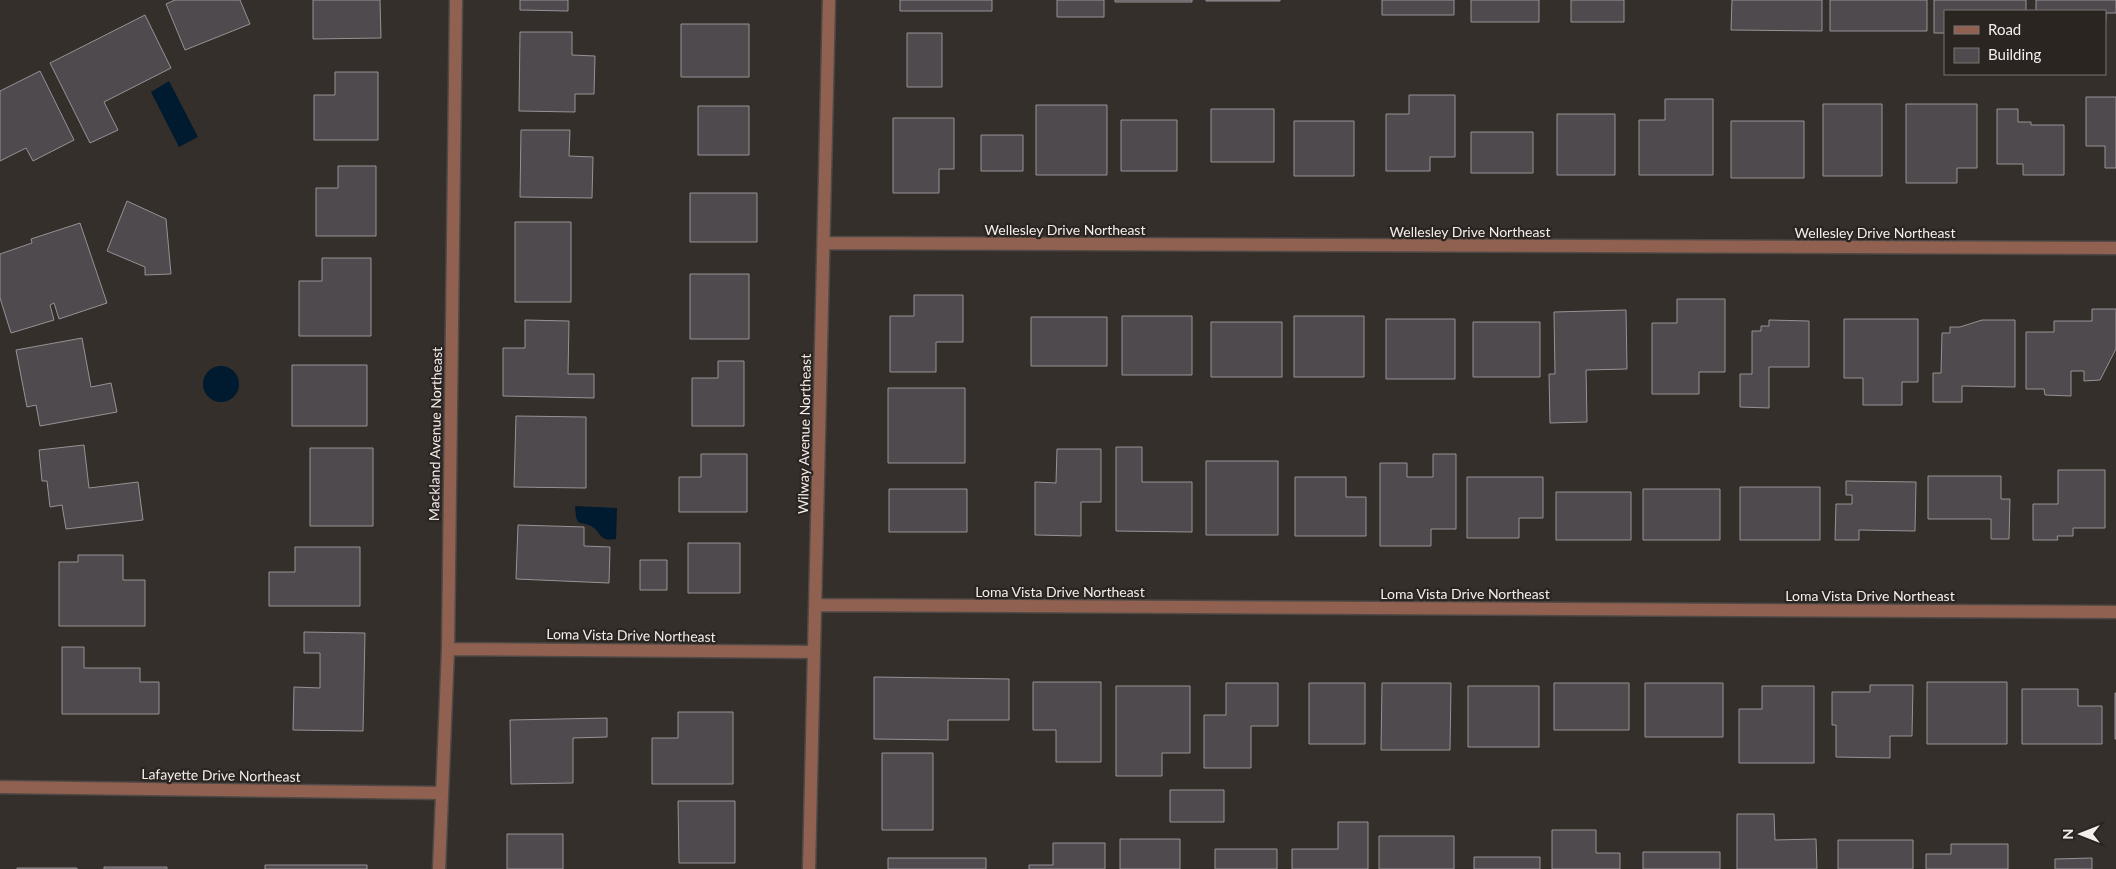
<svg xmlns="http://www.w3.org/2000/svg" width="2116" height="869" font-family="Lato,sans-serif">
  <rect width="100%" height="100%" fill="#352f2b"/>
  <path fill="#001a2f" d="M169 81 198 137 179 147 151 92Z
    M203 384a18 18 0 1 1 36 0a18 18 0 1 1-36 0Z
    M575 506 617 508 616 539C598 542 603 533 591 526 587 524 582 524 578 522L576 517Z"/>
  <path fill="#4f4a4e" stroke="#989196" d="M175 0H240L250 24 185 50 166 4Z
    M313 0H380L381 38 313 39Z
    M520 0H568V11L520 10Z
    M900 0H992V11H900Z
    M1057 0H1104V17H1057Z
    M1115 0H1192V2H1115Z
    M1206 0H1280V1H1206Z
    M1382 0H1454V15H1382Z
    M1471 0H1539V22H1471Z
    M1571 0H1624V22H1571Z
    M1732 0H1822V31L1731 30Z
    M1830 0H1927V31H1830Z
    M1934 0H2026V11H1945V33H1934Z
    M2036 0H2116V13H2106L2105 33V11H2036Z
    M145 15 171 68 104 102 118 130 90 143 50 63Z
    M681 24H749V77H681Z
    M520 32H572V55L595 56 594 94H575V112L519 111Z
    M907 33H942V87H907Z
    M40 71 74 140 33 161 26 148 0 161V91Z
    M335 72H378V140H314V95H335Z
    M1409 95H1455V157H1430V171H1386V114H1409Z
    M2086 97H2116V168H2105V146H2086Z
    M1665 99H1713V175H1639V120H1665Z
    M1823 104H1882V176H1823Z
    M1906 104H1977V168H1957V183H1906Z
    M1036 105H1107V175H1036Z
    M698 106H749V155H698Z
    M1211 109H1274V162H1211Z
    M1997 109H2018V122H2031V125H2064V175H2023V164H1997Z
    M1557 114H1615V175H1557Z
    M893 118H954V169H939V193H893Z
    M1121 120H1177V171H1121Z
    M1294 121H1354V176H1294Z
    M1731 121H1804V178H1731Z
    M521 130H570L569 156 593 157 592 198 520 197Z
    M1471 132H1533V173H1471Z
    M981 135H1023V171H981Z
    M338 166H376V236H316V188H338Z
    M690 193H757V242H690Z
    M127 201 166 219 171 274 145 275V267L107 251Z
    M515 222H571V302H515Z
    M80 223 107 303 59 319 54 303 50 305 54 320 11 333 0 298V254L32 243 31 239Z
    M322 258H371V336H299V281H322Z
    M690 274H749V339H690Z
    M914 295H963V342H936V372H890V316H914Z
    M1677 299H1725V372H1699V394H1652V323H1677Z
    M2092 309H2116V349L2100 380 2084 381V371H2071V396L2045 395 2044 389H2026V332H2054V321H2092Z
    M1626 310 1627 369 1586 370 1587 422 1550 423 1549 374H1555L1554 312Z
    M1122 316H1192V375H1122Z
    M1294 316H1364V377H1294Z
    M1031 317H1107V366H1031Z
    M1386 319H1455V379H1386Z
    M1844 319H1918V382H1902V405H1863V378H1844Z
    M525 320 569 321 568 374H594V398L503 396V348H525Z
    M1769 320 1809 321V367H1769V408L1740 407V374H1752V331H1761V326H1769Z
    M1982 320H2015V387L1962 386V402H1933V373H1941L1942 333H1950V327H1960Z
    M1211 322H1282V377H1211Z
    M1473 322H1540V377H1473Z
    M82 338 91 387 111 383 117 412 40 426 36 405 27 407 16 350Z
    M718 361H744V426H692V378H718Z
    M292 365H367V426H292Z
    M888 388H965V463H888Z
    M516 416 586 417V488L514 487Z
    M84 445 89 488 138 482 143 520 66 529 62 505 50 507 47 481H42L39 450Z
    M1116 447H1142V482H1192V532L1116 531Z
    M310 448H373V526H310Z
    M1057 449H1101V502H1081V536L1035 535V482L1056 483Z
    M701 454H747V512H679V477H701Z
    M1433 454H1456V529H1431V546H1380V463H1407V477H1433Z
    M1206 461H1278V535H1206Z
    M2058 470H2105V528H2073V536H2057L2058 540H2033V504H2058Z
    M1928 476H2001V499H2010L2009 539H1991V519H1928Z
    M1295 477H1346V497H1366V536H1295Z
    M1467 477H1543V518H1519V538H1467Z
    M1846 481 1916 482 1915 531 1859 530V540H1835L1836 504H1852V495H1846Z
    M1740 487H1820V540H1740Z
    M889 489H967V532H889Z
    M1643 489H1720V540H1643Z
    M1556 492H1631V540H1556Z
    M518 525 584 527V546L610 547 609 583 516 579Z
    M688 543H740V593H688Z
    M295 547H360V606H269V572H295Z
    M78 555H123V580H145V626H59V562H78Z
    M640 560H667V590H640Z
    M304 632 365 633 363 731 293 730 294 687 320 688V653H304Z
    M62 647H84V668H140V682H159V714H62Z
    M874 677 1009 679V720H948V740L874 739Z
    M1033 682H1101V762H1056V730H1033Z
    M1927 682H2007V744H1927Z
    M1226 683H1278V726H1251V768H1204V715H1226Z
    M1309 683H1365V744H1309Z
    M1382 683H1451L1450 750H1381Z
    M1554 683H1629V730H1554Z
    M1645 683H1723V737H1645Z
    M1870 685H1913L1912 736H1890V758L1836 757V725H1832V692H1870Z
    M1116 686H1190V753H1162V776H1116Z
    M1468 686H1539V747H1468Z
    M1762 686H1814V763H1739V709H1762Z
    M2022 689H2078V706H2102V744H2022Z
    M2115 693H2116V739H2115Z
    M678 712H733V784H652V738H678Z
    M607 718V737L573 738V783L511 784 510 720Z
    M882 753H933V830H882Z
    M1170 790H1224V822H1170Z
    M678 801H735V863H679Z
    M1737 814H1774L1775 840 1816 839 1817 869H1737Z
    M1338 822H1368V869H1292V849H1338Z
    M1552 830H1596V853H1620V869H1552Z
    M507 834H563V869H507Z
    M1379 836H1454V869H1379Z
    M1120 839H1180V869H1120Z
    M1838 840H1913V869H1838Z
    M1053 843H1105V869H1029V865H1053Z
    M1951 844H2008V869H1926V854H1951Z
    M1215 849H1277V869H1215Z
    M1643 852H1720V869H1643Z
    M1474 857H1540V869H1474Z
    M888 858H986V869H888Z
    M2092 858V869H2055V859Z
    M265 865H367V869H265Z
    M104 867H167V869H104Z
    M17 868H77V869H17Z"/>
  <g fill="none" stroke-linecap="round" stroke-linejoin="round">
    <defs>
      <path id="street" d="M824 243 2116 248
        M815 605 2116 612
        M448 649 814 652
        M0 787 441 793
        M439 869 448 649 456 0
        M809 869 829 0"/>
    </defs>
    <use href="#street" stroke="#504a46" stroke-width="15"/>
    <use href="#street" stroke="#906051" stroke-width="12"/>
  </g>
  <g text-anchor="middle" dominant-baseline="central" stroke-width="4.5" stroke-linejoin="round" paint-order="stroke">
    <g font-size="14" fill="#f3eeec" stroke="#2b2521">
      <text x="1065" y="229">Wellesley Drive Northeast</text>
      <text x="1470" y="231">Wellesley Drive Northeast</text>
      <text x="1875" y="232">Wellesley Drive Northeast</text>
      <text transform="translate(435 434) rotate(-89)">Mackland Avenue Northeast</text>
      <text transform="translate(804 434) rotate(-89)">Wilway Avenue Northeast</text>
      <text x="1060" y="591">Loma Vista Drive Northeast</text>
      <text x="1465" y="593">Loma Vista Drive Northeast</text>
      <text x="1870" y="595">Loma Vista Drive Northeast</text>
      <text transform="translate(631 635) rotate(1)">Loma Vista Drive Northeast</text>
      <text transform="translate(221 775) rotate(1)">Lafayette Drive Northeast</text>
    </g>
  </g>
  <rect x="1944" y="10" width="162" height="65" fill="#2b2521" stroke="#7b7572"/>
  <rect x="1954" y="26" width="25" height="8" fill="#906051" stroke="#7b7572"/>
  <text x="1988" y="35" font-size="15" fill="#f3eeec">Road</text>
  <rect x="1954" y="48" width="25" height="15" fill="#4f4a4e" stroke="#7b7572"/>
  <text x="1988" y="60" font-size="15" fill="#f3eeec">Building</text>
  <g transform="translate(2081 834) rotate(270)" stroke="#2b2521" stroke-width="4" paint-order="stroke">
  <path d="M0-4L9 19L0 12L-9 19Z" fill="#f3eeec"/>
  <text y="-8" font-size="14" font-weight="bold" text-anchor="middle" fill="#f3eeec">N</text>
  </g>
</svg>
